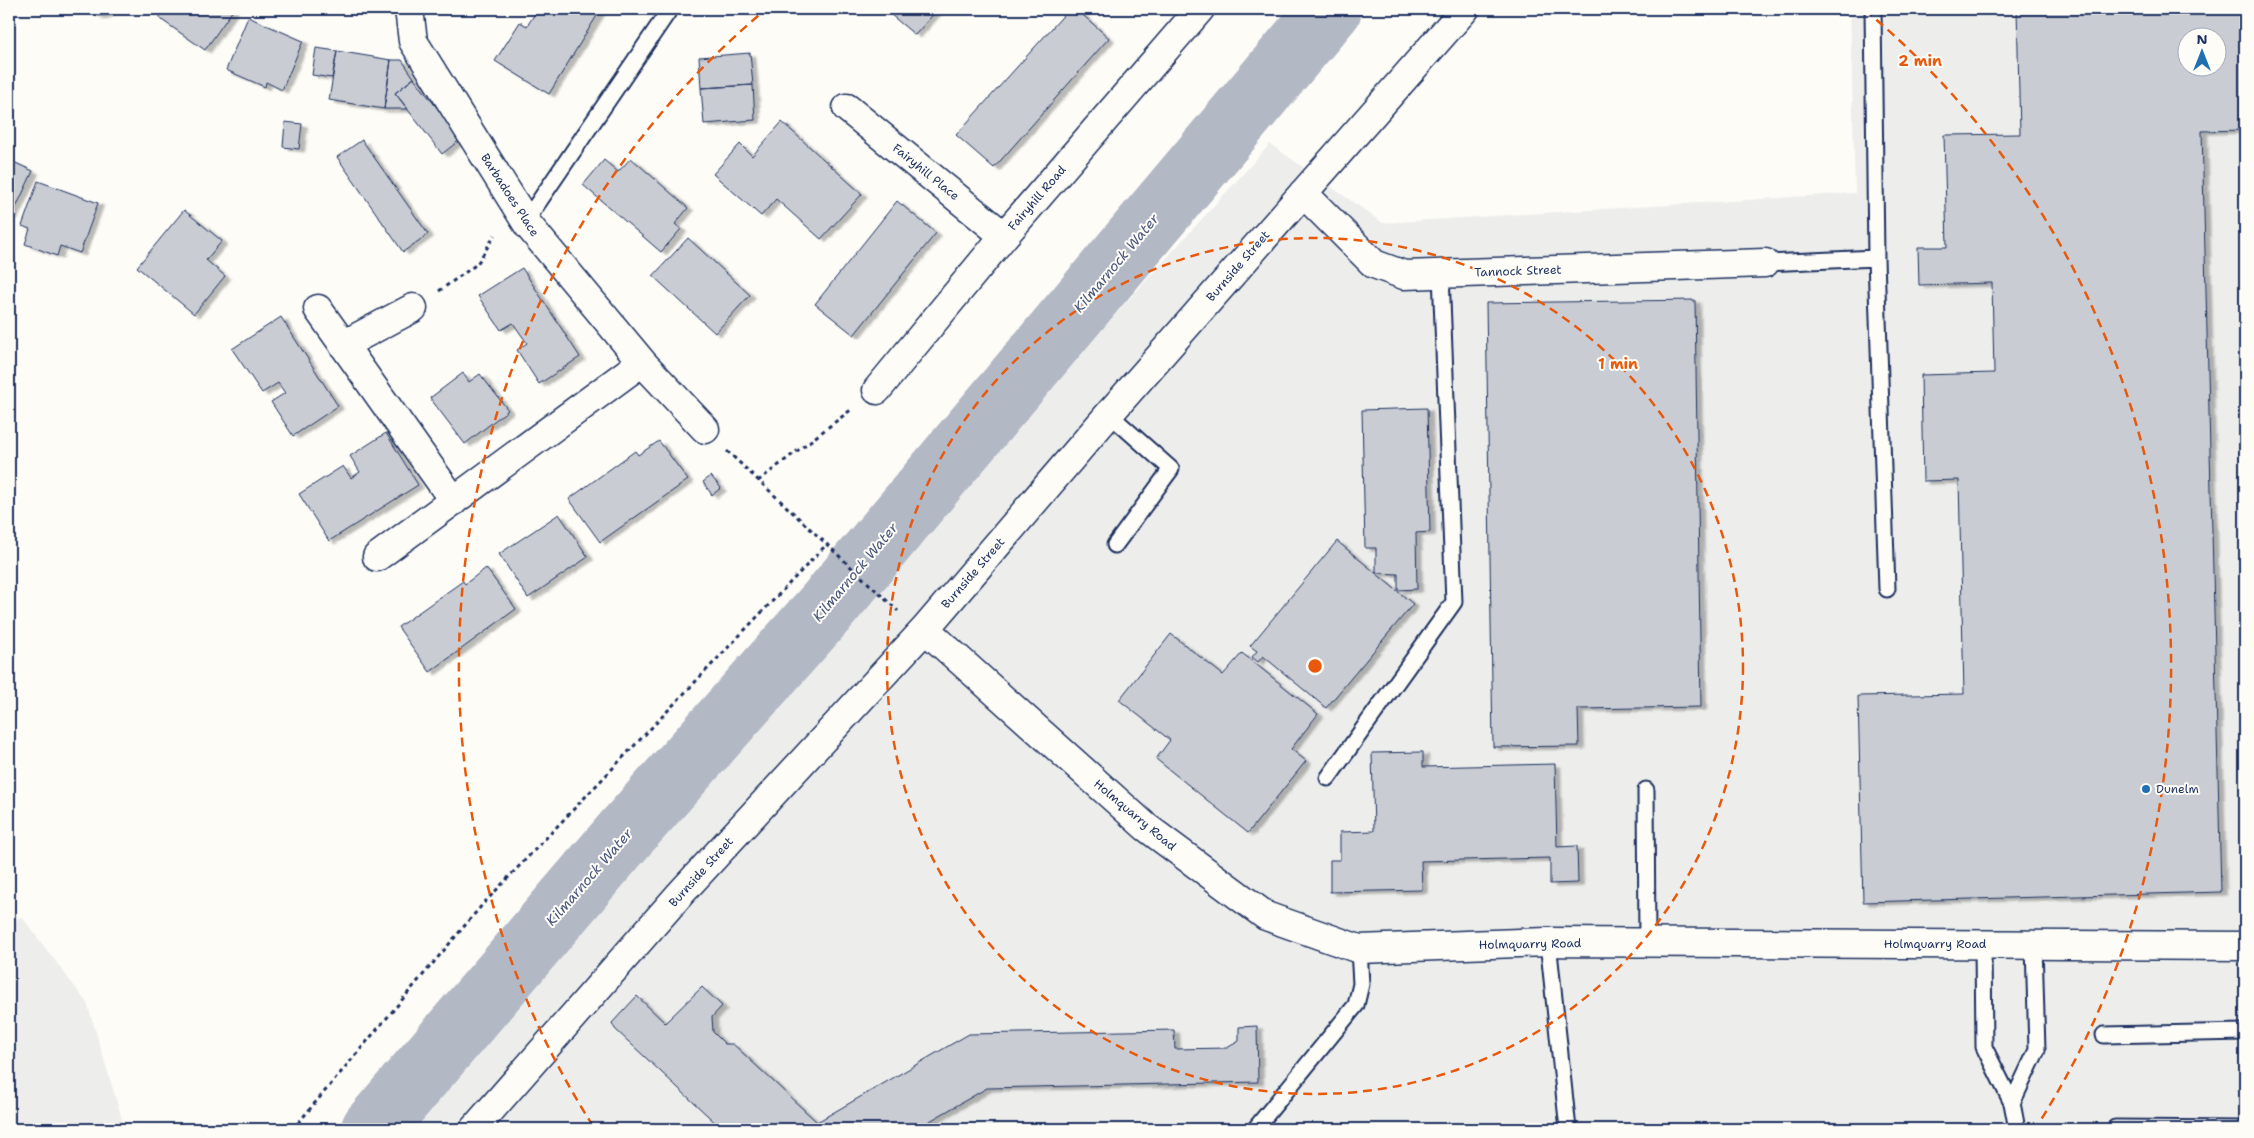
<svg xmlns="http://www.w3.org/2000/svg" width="2254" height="1138" font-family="'Shantell Sans',sans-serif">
  <defs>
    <filter id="shadow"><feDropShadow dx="5.5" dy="3" stdDeviation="1" flood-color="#0004"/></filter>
  </defs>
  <rect width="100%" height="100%" fill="#fdfcf7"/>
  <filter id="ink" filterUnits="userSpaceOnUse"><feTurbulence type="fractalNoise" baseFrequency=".02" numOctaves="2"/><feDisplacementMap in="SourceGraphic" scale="10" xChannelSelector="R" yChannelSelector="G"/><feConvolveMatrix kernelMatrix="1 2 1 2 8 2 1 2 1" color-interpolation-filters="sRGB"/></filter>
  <g filter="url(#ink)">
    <path fill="#edeeec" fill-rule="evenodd" d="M1850 9H2245V1129H375L1270 144 1383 223 1855 193ZM2186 38H2216V68H2186Z
      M22 917 87 1003 125 1129H9V921Z"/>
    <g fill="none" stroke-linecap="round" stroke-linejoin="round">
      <path stroke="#b3b8c5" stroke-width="64" d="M373 1129 626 833 826 608 1330 9"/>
    </g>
    <path fill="#c9ccd3" stroke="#1b2f5e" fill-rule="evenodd" filter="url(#shadow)" d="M89 9H110L107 14 98 16Z
      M165 9H230L233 10 205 50 159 18Z
      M538 9H601L549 94 495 61 520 22 527 26Z
      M884 9H938L915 35Z
      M1069 9H1076L1109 38 994 168 956 135Z
      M2017 9H2245V130L2202 131 2221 892 1863 902 1858 696 1964 694 1959 480 1923 481 1921 375 1994 373 1992 283 1919 285 1918 247H1947L1944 135 2020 134ZM2186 38H2216V68H2186Z
      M248 17 303 41 282 90 266 82 265 87 226 70Z
      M316 48 337 51 332 78 312 75Z
      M337 51 391 60 384 109 329 100Z
      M750 53 753 85 701 88 699 57Z
      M391 60H402L414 78 395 93 408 109H384Z
      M414 78 461 139 442 154 395 93Z
      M753 85 755 120 704 124 701 88Z
      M285 122 302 124 299 149 283 147Z
      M782 122 862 194 821 239 776 199 761 216 713 174 740 144 752 156Z
      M362 140 428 234 403 252 337 157Z
      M631 158 688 208 675 224 681 229 661 252 583 185 604 160 618 172Z
      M9 160 33 171 12 216 9 215Z
      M38 181 98 203 80 253 60 246 57 256 25 244 30 229 22 226Z
      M897 201 936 233 854 335 815 304Z
      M184 210 222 241 206 260 225 276 194 314 137 267Z
      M688 238 750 295 715 333 653 276Z
      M522 268 580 357 539 384 517 350 527 343 513 323 501 330 478 296Z
      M1695 300 1701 707 1578 709 1579 746 1493 747 1486 303Z
      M281 317 338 406 293 436 271 402 285 393 278 383 262 393 232 349Z
      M463 373 469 382 480 374 508 410 465 444 430 398Z
      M1427 408 1430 532 1416 533 1417 589 1398 590V574L1376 573V548H1365L1362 410Z
      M386 433 418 485 329 541 299 494 343 466 351 478 360 472 350 456Z
      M659 441 688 480 600 542 569 499 635 451 638 455Z
      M711 476 721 488 712 495 703 482Z
      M559 514 588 557 528 598 499 554Z
      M1337 541 1413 604 1326 708 1263 656 1258 662 1252 657 1257 651 1250 646Z
      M486 568 516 609 430 672 398 627 463 581 465 584Z
      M1171 634 1223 675 1242 653 1318 714 1291 749 1306 761 1248 833 1156 759 1170 740 1119 700Z
      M1423 752V767L1555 764 1557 847 1577 846 1578 883 1550 884V858L1421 861 1422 890 1330 892V860H1340V832L1374 831 1372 753Z
      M702 987 722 1006 712 1017 713 1032 725 1044H733L817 1122 969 1034 1174 1030 1175 1049 1227 1048 1239 1041V1027L1257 1026 1258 1082 987 1088 916 1129H722L615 1029 612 1023 637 996 665 1023Z"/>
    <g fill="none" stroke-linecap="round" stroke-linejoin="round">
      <defs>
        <path id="lane" d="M1873 9 1876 258
          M525 222 670 9
          M1765 263 1876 258 1887 589
          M1109 414 1171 469 1115 545
          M1328 778 1454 602 1441 274
          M1646 790 1647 943
          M1548 942 1568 1129
          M1983 945 1984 1047 2012 1103 2017 1129
          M2104 1035 2245 1032
          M2012 1103 2037 1050 2034 945
          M2115 1128 2245 1129
          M1255 1129 1356 1005 1361 984 1359 949"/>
        <path id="street" d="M409 9 413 41 528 225 642 362 705 429
          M847 108 1004 236
          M1303 193 1374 264 1404 275 1765 263
          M318 309 454 501
          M343 345 413 308
          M877 390 1004 236 1200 9
          M377 557 642 362
          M925 629 1146 827 1266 916 1359 949 1548 942 2245 946
          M474 1129 681 893 925 629 1109 414 1465 9"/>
      </defs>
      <use href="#lane" stroke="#1b2f5e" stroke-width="19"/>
      <use href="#street" stroke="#1b2f5e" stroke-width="31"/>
      <path stroke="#1b2f5e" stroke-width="3" stroke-dasharray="4 4" stroke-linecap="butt" d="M439 291 477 264 495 235
        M727 451 898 611
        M758 481 852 409
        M293 1129 483 904 826 545"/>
      <use href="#lane" stroke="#fdfcf7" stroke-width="15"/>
      <use href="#street" stroke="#fdfcf7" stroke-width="28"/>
    </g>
  </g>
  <g fill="none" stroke="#e8590c" stroke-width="2.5" stroke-dasharray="9 6">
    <circle cx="1315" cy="666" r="428"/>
    <path d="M593 1126A856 856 0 0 1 765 10M1865 10A856 856 0 0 1 2037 1126"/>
  </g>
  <circle fill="#1f6fb2" stroke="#fdfcf7" stroke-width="2" cx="2146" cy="789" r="5"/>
  <g text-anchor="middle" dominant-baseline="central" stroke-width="4" stroke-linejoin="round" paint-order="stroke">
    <g font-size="12" fill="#1b2f5e" stroke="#fdfcf7">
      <text transform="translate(926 172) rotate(39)">Fairyhill Place</text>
      <text transform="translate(510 195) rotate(57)">Barbadoes Place</text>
      <text transform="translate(1037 198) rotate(-49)">Fairyhill Road</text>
      <text transform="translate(1238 266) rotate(-49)">Burnside Street</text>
      <text transform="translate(1518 271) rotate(-2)">Tannock Street</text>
      <text transform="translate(973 573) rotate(-49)">Burnside Street</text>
      <text transform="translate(1135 815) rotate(40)">Holmquarry Road</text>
      <text transform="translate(701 872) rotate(-48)">Burnside Street</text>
      <text transform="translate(1530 944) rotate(-1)">Holmquarry Road</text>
      <text x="1935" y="944">Holmquarry Road</text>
    </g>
    <g font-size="12" fill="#1b2f5e" stroke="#fdfcf7" text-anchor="start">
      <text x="2156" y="789">Dunelm</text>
    </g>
    <g font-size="14" font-style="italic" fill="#49587d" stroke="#fdfcf7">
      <text transform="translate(1116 263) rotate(-50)">Kilmarnock Water</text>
      <text transform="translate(855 572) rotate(-50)">Kilmarnock Water</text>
      <text transform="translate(589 877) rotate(-49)">Kilmarnock Water</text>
    </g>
  </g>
  <circle cx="1315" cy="666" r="8" fill="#e8590c" stroke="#fdfcf7" stroke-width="2.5"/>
  <g font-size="15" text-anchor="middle" font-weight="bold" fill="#e8590c" stroke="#fdfcf7" stroke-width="4" stroke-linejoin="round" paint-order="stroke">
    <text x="1920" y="66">2 min</text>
    <text x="1618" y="369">1 min</text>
  </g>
  <rect width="2254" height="1138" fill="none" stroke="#fdfcf7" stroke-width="30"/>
  <rect x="15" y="15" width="2224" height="1108" fill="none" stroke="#1b2f5e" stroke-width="2" filter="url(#ink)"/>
  <g transform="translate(2202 52)"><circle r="24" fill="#fdfcf7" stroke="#a3aaba"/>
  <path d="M0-4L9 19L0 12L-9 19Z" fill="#1f6fb2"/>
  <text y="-8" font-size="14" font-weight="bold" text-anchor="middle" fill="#1b2f5e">N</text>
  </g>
</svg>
